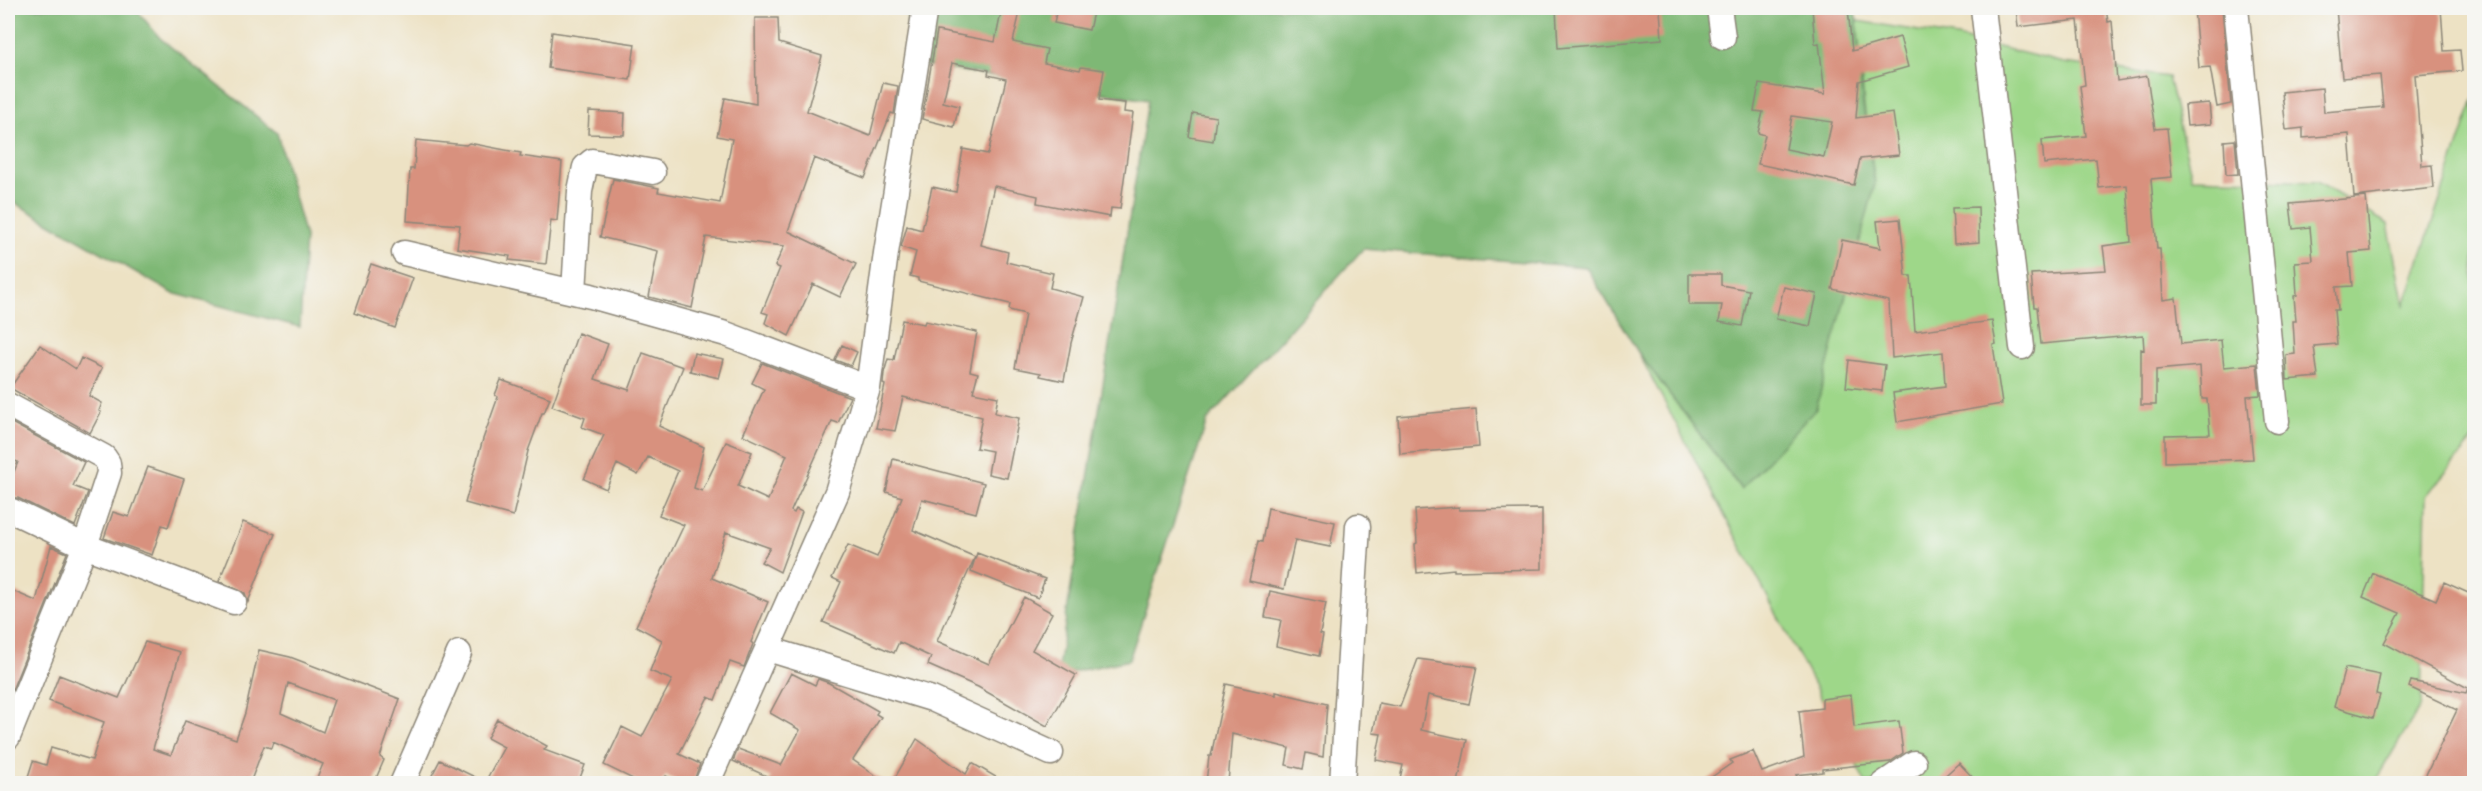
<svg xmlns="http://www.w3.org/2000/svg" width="2482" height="791" font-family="'IM FELL French Canon',serif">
  <rect width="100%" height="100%" fill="#f6f6f2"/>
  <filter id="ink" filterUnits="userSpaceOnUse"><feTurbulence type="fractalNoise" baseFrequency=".0167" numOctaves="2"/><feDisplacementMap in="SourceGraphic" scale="12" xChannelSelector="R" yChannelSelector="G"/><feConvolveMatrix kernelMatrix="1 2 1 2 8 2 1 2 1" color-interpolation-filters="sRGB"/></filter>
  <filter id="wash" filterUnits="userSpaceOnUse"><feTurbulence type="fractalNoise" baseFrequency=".008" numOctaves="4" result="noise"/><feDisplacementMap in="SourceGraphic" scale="24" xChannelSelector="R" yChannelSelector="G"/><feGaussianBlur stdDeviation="1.35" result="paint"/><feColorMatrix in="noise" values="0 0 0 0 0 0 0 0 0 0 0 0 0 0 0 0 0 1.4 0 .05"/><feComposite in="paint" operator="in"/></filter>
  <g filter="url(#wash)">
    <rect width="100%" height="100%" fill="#ede2c4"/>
    <path fill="#9ed789" stroke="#64815a" stroke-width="1.5" d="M1857 21 1957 37 2064 63 2168 77 2192 178 2317 182 2388 224 2404 305 2474 99V439L2426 496 2421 705 2374 783H1866L1638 352 1741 489 1875 184 1864 106Z"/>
    <path fill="#7eb875" stroke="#547250" stroke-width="1.5" d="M8 8H135L160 38 277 133 305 237 300 327 172 293 8 199Z
      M907 8H1854L1857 21 1863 104 1875 184 1816 409 1741 489 1638 352 1586 267 1363 249 1207 421 1129 660 1057 675 1148 100 909 63Z"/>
    <g id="blocks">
      <path fill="#d8917e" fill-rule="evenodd" d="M1002 8H1021L1013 42 1047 49 1044 63 1080 70 1081 67 1104 70 1099 100 1125 103 1124 112 1133 113 1120 209 1111 208 1110 217 1037 203 1038 196 994 186 981 245 1008 252 1006 262 1053 273 1050 288 1084 297 1071 343 1064 381 1040 376 1041 373 1015 368 1025 314 1009 310 1010 304 918 281V278L910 276 916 252 901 247 907 226 922 230 932 187 956 192 963 149 988 154 1006 79 988 75 989 70 952 63 943 102 959 106 954 127 922 119 937 31 995 42Z
        M1057 8H1094L1089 30 1054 23Z
        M1556 8H1633L1634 11 1660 9 1662 39 1558 48Z
        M1812 8H1848L1852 51 1900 37 1908 67 1859 81 1856 118 1893 113 1899 155 1860 159 1854 185 1758 164 1765 135 1758 133 1763 112 1754 111 1759 84 1825 94 1819 43 1815 44ZM1792 116 1832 122 1824 157 1786 149Z
        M2016 8H2106L2108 22 2112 21 2117 81 2147 76 2155 129 2167 128 2172 177 2151 179 2157 249H2160L2163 300 2176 298 2181 344 2221 340 2224 367 2257 364 2260 395 2247 396 2253 459 2165 462V435L2210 434 2207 399H2202L2200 366 2156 370V405H2141V349L2144 350 2143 335 2041 344 2037 307H2034L2031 274 2106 270 2103 246 2131 242 2127 185 2099 188 2096 159 2044 164 2042 140 2086 136 2080 86 2085 85 2078 20 2018 27Z
        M2194 8H2222L2231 104 2217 107 2210 67 2199 68Z
        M2336 8H2441L2444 51 2460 50 2462 71 2415 75 2422 166 2432 165 2434 188 2354 197 2349 134 2303 138V128L2286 130 2282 92 2322 88 2324 112 2383 107 2380 75 2342 78Z
        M755 18H778L779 43 822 56 807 111 870 136 883 83 898 86 894 114 891 113 865 178 814 158 788 231 856 264 840 297 813 284 789 336 765 323 768 314 762 312 780 268 775 266 784 246 706 237 692 308 649 297 658 251 600 237 613 179 659 188 658 192 720 203 732 139 717 136 725 98 756 104Z
        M552 32 635 44 630 80 548 68Z
        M2209 103 2211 124 2187 126 2185 105Z
        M589 111 625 113 624 135 588 134Z
        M1193 113 1216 117 1213 141 1189 137Z
        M416 140 466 145 469 143 521 153 520 156 562 162 557 221 551 220 546 264 509 260 510 256 457 248 460 225 407 221 410 169H414Z
        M2235 140 2238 174 2226 175 2224 141Z
        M2366 197 2371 251 2349 253 2352 286 2336 287 2338 310H2334L2337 344 2314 346 2318 377 2287 380 2286 355 2295 354 2293 321H2296L2294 296 2297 295 2295 262 2313 261 2310 227 2293 229 2290 204Z
        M1978 207 1979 242 1954 244 1952 208Z
        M1900 219 1906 276H1911L1915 331 1992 321 1996 344 1993 345 2002 404 1897 422 1893 393 1945 386 1943 352 1892 358 1889 301 1832 289 1842 240 1880 248 1877 221Z
        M371 264 413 278 395 328 354 313Z
        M1689 274H1721V285L1749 290 1742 326 1719 322 1722 305H1689Z
        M1784 287 1817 294 1810 326 1776 319Z
        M902 320 924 324 925 321 977 332 970 371 978 373 973 392 998 397 995 413 1019 418 1007 478 988 474 992 451 976 448 982 417 903 397 895 431 876 428 885 385 883 384 884 373 888 359 894 360Z
        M578 333 608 344 595 379 629 390 643 353 683 367 659 426 704 447 694 488 702 491 726 442 752 452 738 486 768 500 787 455 743 435 764 389 752 383 762 363 850 397 838 423 832 421 791 511 794 513 796 509 802 512 780 572 761 562 770 548 726 532 712 578 768 602 751 642 753 644 744 667 730 662 715 700 708 697 679 754 700 764 693 783H681L666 776 661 783H641L604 765 622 727 642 737 672 680 650 671 662 640 636 626 684 525 659 515 678 471 648 457 638 475 617 464 606 489 584 479 604 435 582 427 585 418 552 406Z
        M40 345 76 369 81 358 102 368 89 396 102 403 99 411 101 412 90 433 10 388Z
        M842 345 857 352 851 366 835 360Z
        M694 353 724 359 719 378 690 371Z
        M1849 360 1885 365 1882 391 1846 387Z
        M501 380 550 398 544 413H542L528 451 513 516 465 503 483 439 498 397 495 395Z
        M1476 409 1479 447 1400 454 1398 416Z
        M8 421 84 462 73 486 88 492 75 526 18 498H8V486L18 462 8 459Z
        M893 459 984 483 976 513 922 499 913 530 975 557 937 641 989 664 1024 597 1052 613 1032 650 1076 675 1047 726 978 687 928 665 931 657 899 642 894 653 823 622 841 582 832 578 848 545 877 557 902 497 886 492Z
        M148 467 184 479 168 527 162 525 152 555 104 538 113 512 129 517Z
        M1459 507V510L1542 509V569L1454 571V569L1417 573 1415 544 1417 543 1415 510Z
        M1268 508 1335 522 1330 547 1295 540 1284 589 1249 581 1258 541 1262 542Z
        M243 522 275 534 248 602 245 593 219 581Z
        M51 546 67 553 8 700V589L36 601Z
        M977 553 1045 579 1038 598 971 571Z
        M2373 573 2436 600 2444 582 2475 596V783H2422L2457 710 2409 687 2411 681 2466 693 2468 688 2384 643 2400 613 2363 597Z
        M1270 591 1326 603 1320 634 1323 635 1319 656 1276 646 1281 620 1265 617Z
        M145 642 180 652 153 749 171 755 185 721 236 739 245 713 259 650 290 657 400 699 380 757 384 760 374 783H315L323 764 273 742 271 748 264 746 250 783H26L33 761 46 765 51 748 92 760 104 722 49 701 59 675 119 698ZM288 683 334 700 323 732 281 713Z
        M1418 659 1477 667 1469 704 1428 695 1421 730 1467 740 1458 783H1399L1403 765 1376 760 1381 734 1373 733 1379 703 1400 707Z
        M2345 668 2380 675 2376 694 2380 695 2373 718 2334 707Z
        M791 673 815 685 818 679 829 683 878 711 876 714 881 717 853 760 886 783H768L771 778 733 761 738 749 781 765 800 730 770 713Z
        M1226 684 1276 695V692L1327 704 1323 757 1306 753 1303 769 1286 765 1289 748 1232 734 1228 783H1206L1209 756H1211Z
        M1851 695 1854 727 1899 721 1903 753 1890 762 1823 769V772L1796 775 1799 783H1703L1732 763 1730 760 1753 751 1762 772 1804 757 1799 711 1822 708V699Z
        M497 719 547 746 544 750 585 765 578 783H428L440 760 485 782 504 747 487 738Z
        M917 739 966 774 972 763 1006 783H892Z
        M1959 763 1978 783H1937Z"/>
    </g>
  </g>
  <g filter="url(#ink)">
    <use href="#blocks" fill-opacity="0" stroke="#8c8678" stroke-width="1.5"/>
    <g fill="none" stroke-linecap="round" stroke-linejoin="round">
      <defs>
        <path id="minor" d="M1719 8 1723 37
          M1983 8 2022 347
          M2236 8 2277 421
          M404 253 591 296 726 334 868 388
          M574 292 580 191 585 167 592 161 653 172
          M8 405 104 457 108 463 109 473 85 546 8 737
          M12 511 85 546 234 602
          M768 649 932 699 1051 753
          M402 784 459 653
          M707 784 837 492 868 388 886 253 925 8
          M1342 784 1358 526
          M1883 784 1914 763"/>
      </defs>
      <use href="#minor" stroke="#8c8678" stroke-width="27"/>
      <use href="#minor" stroke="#fff" stroke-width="24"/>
    </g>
  </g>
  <rect width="2482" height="791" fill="none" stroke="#f6f6f2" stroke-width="30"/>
</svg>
